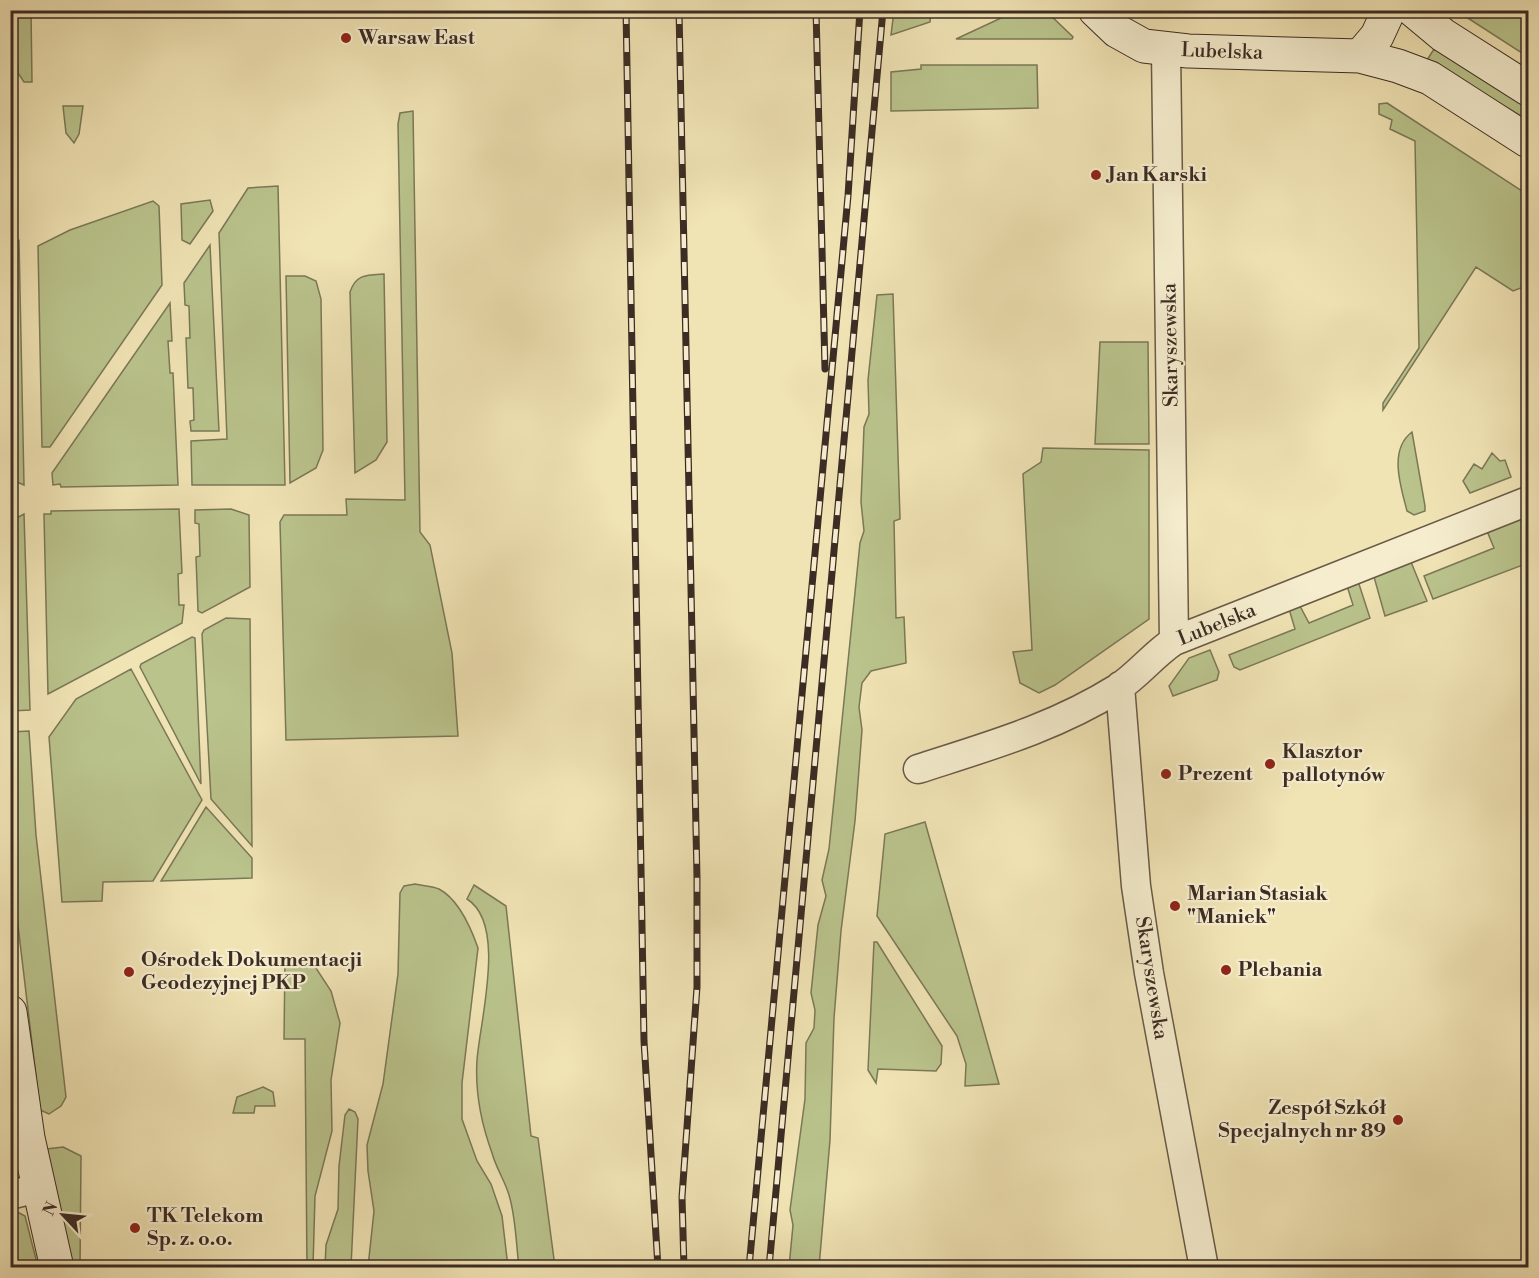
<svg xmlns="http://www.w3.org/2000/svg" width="1539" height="1278" font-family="'Libre Bodoni',serif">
  <rect width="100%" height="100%" fill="#f0e3b4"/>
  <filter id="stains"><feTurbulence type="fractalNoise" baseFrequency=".00333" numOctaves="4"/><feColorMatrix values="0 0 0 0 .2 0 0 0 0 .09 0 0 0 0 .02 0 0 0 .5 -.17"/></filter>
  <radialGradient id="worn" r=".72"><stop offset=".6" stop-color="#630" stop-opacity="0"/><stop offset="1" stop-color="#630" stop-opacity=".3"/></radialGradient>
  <path fill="#bac38c" stroke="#7b7858" stroke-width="1.5" d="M16 11H31L32 82H24L18 73Z
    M894 11H931L930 22 891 35Z
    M1016 11H1046L1073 37 1072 39H956Z
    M1456 11H1528V57L1460 13Z
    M1434 49 1528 109V120L1427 60Z
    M921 65H1037L1038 108 891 111V72L921 69Z
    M1387 103 1528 195V276L1521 288 1513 291 1476 267 1383 410V403L1419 348 1415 141 1390 129 1392 120 1379 114V104Z
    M63 106H83L79 134 74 143 66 133Z
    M413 111 420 532 430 545 452 653 458 736 286 740 280 522 284 515H347L346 499 405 500 398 124 400 113Z
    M278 186 285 485H192L191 441 227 439 219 233 248 188Z
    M210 200 213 211 190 244 182 240 181 204Z
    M153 201 159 206 162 285 50 447H42L38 246 70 230Z
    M19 241 24 485 10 479V251Z
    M210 245 219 431H191L190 421 194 420 193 388H188L186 338H190L189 306 185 305 184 283Z
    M384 274 387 442 376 460 355 473 350 292C356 274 367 275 384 274Z
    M286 276H305L316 281 321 299 323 450 316 468 290 483Z
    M893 294 900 519 894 521 896 618 904 617 906 663 871 671 862 683 859 707 862 730 855 821 841 931 834 1018 830 1140 819 1267H789L793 1225 790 1210 805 1099 806 1043 814 1028 815 1010 811 993 818 925 826 896 822 880 829 849 860 543 864 531 861 502 863 454 864 427 869 414 868 380 877 295Z
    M170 303 172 341H168L170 373H173L178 485 61 487 60 484 53 485 52 473Z
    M1100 342H1148L1149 444H1095Z
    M1412 432 1425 506V511L1414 515 1407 511C1401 487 1388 450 1412 432Z
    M1043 448 1149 450V619L1055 685 1039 693 1020 683 1013 652 1032 650 1023 474 1041 462Z
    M1492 453 1500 461 1505 460 1511 477 1470 493 1463 481 1474 464 1482 469Z
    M179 509 182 573 178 574 179 605H184L182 623 48 694 44 514H51V511Z
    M231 509 249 515 250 587 202 613 198 611 196 557 200 556 199 524 195 523V510Z
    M24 514 30 710 11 711V521Z
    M1518 516 1527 523 1528 563 1433 599 1424 576 1494 548 1487 531Z
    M1411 562 1427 601 1385 616 1374 577Z
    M1355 582 1359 584 1370 618 1240 670 1234 667 1229 655 1295 629 1289 609 1297 605 1301 608 1309 623 1353 605 1348 589 1349 585Z
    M226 618 250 619 252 846 211 799 202 634 204 630Z
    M192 637 195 638 201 784 140 667 141 664Z
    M1210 650 1219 672 1217 680 1173 696 1169 686 1189 658Z
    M131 669 202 800 153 881 103 882 102 901 62 902 49 737 76 699Z
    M29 731 36 835 66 1097 61 1106 49 1114 40 1110 11 867 10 732Z
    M206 807 252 858V878L161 881Z
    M925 822 999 1084 965 1086 966 1064 957 1036 877 916 885 834Z
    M415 884C423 886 432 886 439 889 458 899 471 928 478 948L462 1083V1119L477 1161 491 1184 502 1216 508 1267H368L374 1211 368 1171 367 1145 383 1084 398 974 400 893 404 886Z
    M474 885 506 906 531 1136 538 1138 555 1267H519C516 1244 516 1218 509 1195 505 1181 496 1168 492 1153 481 1123 475 1092 477 1060 480 1020 507 924 467 899Z
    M874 942H877L942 1046 941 1064 936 1071 878 1069 876 1083 868 1070Z
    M285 959 300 960 316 968 331 991 340 1023 331 1080 332 1131 315 1196 313 1267H307L305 1039H284Z
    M263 1087 273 1092 275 1106H255L254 1113H233L237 1097Z
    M349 1109 355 1112 358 1119 351 1267H325L326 1245 338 1209 339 1166 345 1115Z
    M63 1147 81 1156 80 1267H71L47 1149Z
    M10 1208 25 1216 38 1267H16L11 1244Z"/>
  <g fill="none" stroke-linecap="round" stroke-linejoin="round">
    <defs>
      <path id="street" d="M1166 50 1174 641
        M1120 686 1136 886 1149 973 1204 1268
        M918 769C989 746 1054 728 1118 688 1138 675 1154 654 1174 641L1528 501
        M10 1195 38 1188"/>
      <path id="secondary" d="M1095 10 1117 31 1144 46 1188 51 1360 56 1398 66 1430 78 1528 141
        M1413 10 1443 35 1528 89
        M1360 56 1377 36 1389 10
        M10 1012 28 1138 57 1268"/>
    </defs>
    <use href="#street" stroke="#695a48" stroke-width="31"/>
    <use href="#secondary" stroke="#3c2c24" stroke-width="35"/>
    <use href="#street" stroke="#f5edce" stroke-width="28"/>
    <use href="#secondary" stroke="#f5edce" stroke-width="33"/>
    <path stroke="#3c2c24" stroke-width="1.5" d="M10 1264 11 1268"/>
    <defs>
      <path id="rail" d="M626 10 644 1041 658 1268
        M679 10 697 878V987L682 1197 684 1268
        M816 10 825 369
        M749 1268 848 196 860 10
        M769 1268 883 10"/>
    </defs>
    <use href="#rail" stroke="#3c2c24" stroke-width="7"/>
    <use href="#rail" stroke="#f5edce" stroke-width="4.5" stroke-dasharray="14" stroke-linecap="butt"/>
  </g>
  <g fill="#8f2418" stroke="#f5edce" stroke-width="2">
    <circle cx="346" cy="38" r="6"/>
    <circle cx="1096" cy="175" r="6"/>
    <circle cx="1270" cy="764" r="6"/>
    <circle cx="1166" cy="774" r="6"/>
    <circle cx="1175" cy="906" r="6"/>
    <circle cx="1226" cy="970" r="6"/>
    <circle cx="129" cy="972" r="6"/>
    <circle cx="1398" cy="1120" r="6"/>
    <circle cx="135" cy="1228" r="6"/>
  </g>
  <g text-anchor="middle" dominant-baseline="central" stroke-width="4.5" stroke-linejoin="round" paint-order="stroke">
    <g font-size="20" font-weight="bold" fill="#3c2c24" stroke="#f5edce" text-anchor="start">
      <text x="358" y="38">Warsaw East</text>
      <text x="1108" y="175">Jan Karski</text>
      <text x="1282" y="752">Klasztor<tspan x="1282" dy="23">pallotynów</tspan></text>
      <text x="1178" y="774">Prezent</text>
      <text x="1187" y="894">Marian Stasiak<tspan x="1187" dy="23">"Maniek"</tspan></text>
      <text x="141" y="960">Ośrodek Dokumentacji<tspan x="141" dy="23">Geodezyjnej PKP</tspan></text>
      <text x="1238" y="970">Plebania</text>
      <text x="1386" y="1108" text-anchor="end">Zespół Szkół<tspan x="1386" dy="23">Specjalnych nr 89</tspan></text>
      <text x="147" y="1216">TK Telekom<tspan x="147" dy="23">Sp. z. o.o.</tspan></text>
    </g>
    <g font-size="20" fill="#3c2c24" stroke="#f5edce">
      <text transform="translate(1222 52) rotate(2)">Lubelska</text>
      <text transform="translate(1171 345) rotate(-91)">Skaryszewska</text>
      <text transform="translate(1217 625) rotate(-22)">Lubelska</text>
      <text transform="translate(1151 978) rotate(81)">Skaryszewska</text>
    </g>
  </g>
  <rect width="1539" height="1278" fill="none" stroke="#f0e3b4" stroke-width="36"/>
  <rect x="12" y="12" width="1515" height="1254" fill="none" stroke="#3c2c24" stroke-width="3"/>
  <rect x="18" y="18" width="1503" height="1242" fill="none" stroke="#3c2c24" stroke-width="1.5"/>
  <g transform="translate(63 1215) rotate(296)" stroke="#f5edce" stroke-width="4.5" paint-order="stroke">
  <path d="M0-4.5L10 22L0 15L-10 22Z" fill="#3c2c24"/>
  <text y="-9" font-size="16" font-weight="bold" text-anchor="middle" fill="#3c2c24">N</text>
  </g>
  <rect width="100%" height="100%" filter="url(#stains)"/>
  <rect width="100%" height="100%" fill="url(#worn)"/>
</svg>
